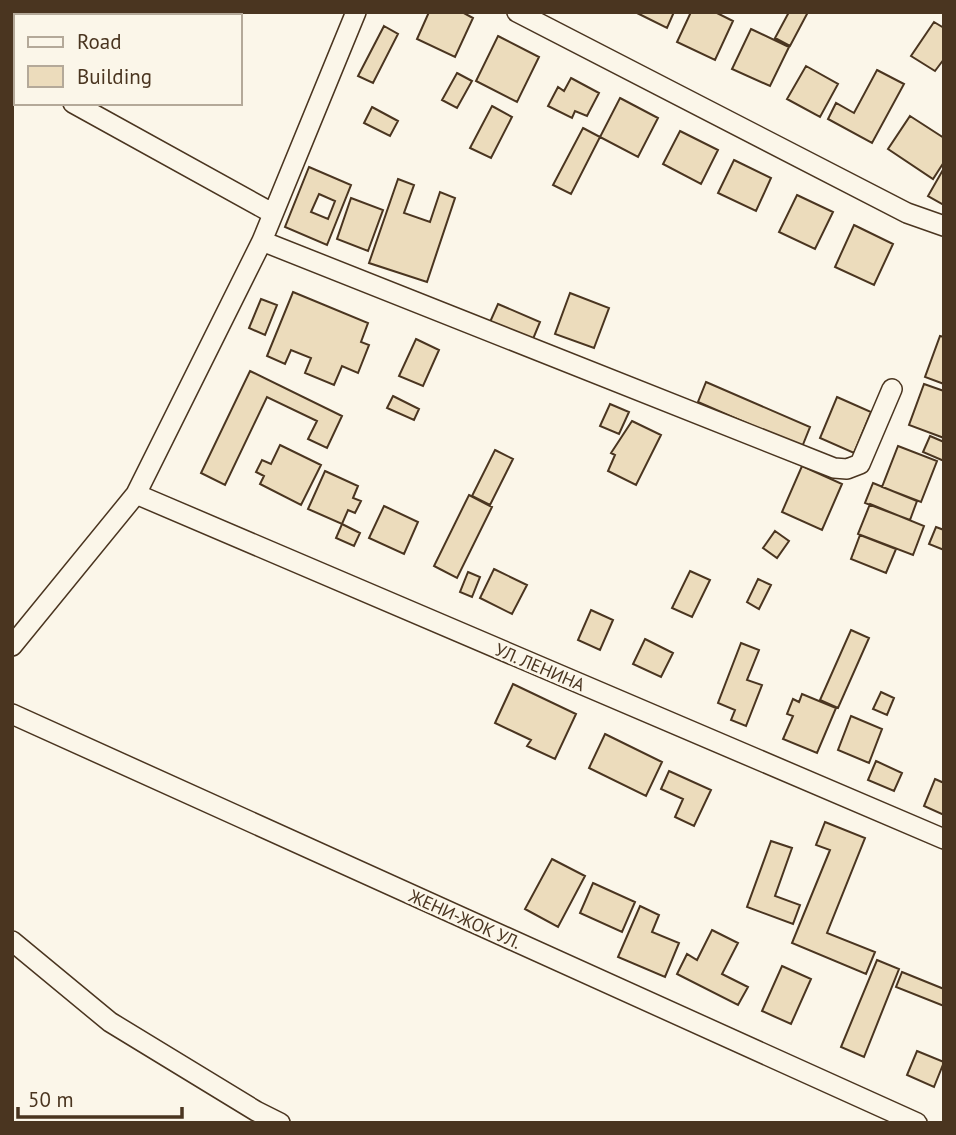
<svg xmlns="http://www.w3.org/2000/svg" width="956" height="1135" font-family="'PT Sans',sans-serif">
  <rect width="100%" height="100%" fill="#fbf6e9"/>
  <path fill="#ecdcbc" stroke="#4a3520" stroke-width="2" fill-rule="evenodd" d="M429 12H462L473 18 455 57 417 39Z
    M635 12H674L667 28Z
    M691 12H715L733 21 715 60 677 42Z
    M789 12H808L790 46 775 38Z
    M934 22 944 28V59L935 71 911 56Z
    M384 26 398 34 373 83 358 76Z
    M751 29 789 47 770 86 732 69Z
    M498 36 539 57 517 102 476 81Z
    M806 66 838 84 820 117 787 99Z
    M877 70 904 84 872 143 828 119 836 103 854 113Z
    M457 73 472 81 457 108 442 100Z
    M571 78 599 93 587 116 575 111 572 118 548 106 558 87 564 91Z
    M620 98 658 118 638 157 600 137Z
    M492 106 512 117 491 158 470 148Z
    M372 107 398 121 390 136 364 123Z
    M910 116 944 138V162L933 179 888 149Z
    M583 128 600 137 571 194 553 185Z
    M680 131 718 150 701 184 663 164Z
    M734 160 771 178 756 211 718 193Z
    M309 167 351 185 327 245 285 227ZM319 194 335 201 328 219 311 212Z
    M944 168V205L928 196Z
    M398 179 414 185 404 213 430 222 440 192 455 198 427 282 369 263Z
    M797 195 833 212 815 249 779 232Z
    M351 198 383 210 368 251 337 239Z
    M854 225 893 244 874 285 835 267Z
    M293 292 368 323 361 342 369 345 358 373 342 366 334 385 305 373 311 358 291 350 285 364 267 356Z
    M570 293 609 308 594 348 555 334Z
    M261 299 277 305 265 335 249 328Z
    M498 304 540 322 533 339 490 322Z
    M940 336 944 337V384L925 377Z
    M416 339 439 350 423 386 399 376Z
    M250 371 342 416 327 448 308 439 317 421 267 397 225 485 201 473Z
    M706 382 810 427 802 447 698 402Z
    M924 384 944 391V438L909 425Z
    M393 396 419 409 414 420 387 408Z
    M837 397 871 412 854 453 820 438Z
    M610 404 629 412 619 434 600 426Z
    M632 421 661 435 636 485 608 471 615 455 611 453Z
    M930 436 944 442V461L923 452Z
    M280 445 321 465 301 505 260 484 264 476 256 472 262 460 271 464Z
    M898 446 937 461 921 502 882 487Z
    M495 450 513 459 490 505 472 496Z
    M802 466 842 484 822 530 782 512Z
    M325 471 358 486 353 498 361 501 355 513 348 510 342 524 308 509Z
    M873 483 917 501 910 520 865 503Z
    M469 495 492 507 457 578 434 566Z
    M870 504 924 526 913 555 858 534Z
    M384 506 418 522 404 554 369 538Z
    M342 524 360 533 354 546 336 538Z
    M936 527 944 530V550L929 544Z
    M775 531 789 541 777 558 763 548Z
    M860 535 896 549 886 573 851 559Z
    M494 569 527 585 512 614 480 598Z
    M690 571 710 580 692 617 672 608Z
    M468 572 480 577 472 597 460 592Z
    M758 579 771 585 759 609 747 602Z
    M591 610 613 620 600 650 578 640Z
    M851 630 869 638 838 708 820 700Z
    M645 639 673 653 661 677 633 664Z
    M741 643 759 650 747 680 762 685 746 726 731 720 735 710 718 703Z
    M513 684 576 714 555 759 527 746 531 740 495 723Z
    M881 692 894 698 887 715 873 709Z
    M802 694 836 708 817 753 783 739 793 716 787 714 793 699 799 702Z
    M851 716 882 729 869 763 838 750Z
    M605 734 662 762 646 796 589 768Z
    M876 761 902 773 894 791 868 780Z
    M669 771 711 790 694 826 675 817 683 799 661 789Z
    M935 779 944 783V815L924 806Z
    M825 822 865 838 827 933 875 952 866 974 792 943 830 850 816 845Z
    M771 841 792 848 775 896 800 905 793 924 747 907Z
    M552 859 585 876 558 927 525 909Z
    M593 883 635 902 622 932 580 913Z
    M640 906 659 915 652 932 679 943 665 977 618 957Z
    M712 930 738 943 722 974 748 987 738 1005 677 974 687 954 697 960Z
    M877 960 899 969 864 1057 841 1047Z
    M782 966 811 979 791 1024 762 1011Z
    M902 972 944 989V1006L896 987Z
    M917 1051 944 1062 934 1087 907 1075Z"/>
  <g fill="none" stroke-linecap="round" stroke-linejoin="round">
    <defs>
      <path id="street" d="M517 12 907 213 944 226
        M12 70 16 71
        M73 103 272 213
        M262 241 834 468 847 469 860 464 892 389
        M136 494 944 839
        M12 646 136 494 262 241 356 12
        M12 714 917 1123
        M12 941 110 1022 256 1111 280 1123"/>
    </defs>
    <use href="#street" stroke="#4a3520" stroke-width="22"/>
    <use href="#street" stroke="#fbf6e9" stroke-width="19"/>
  </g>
  <g text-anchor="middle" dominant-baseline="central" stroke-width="5" stroke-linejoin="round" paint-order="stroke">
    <g font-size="18" fill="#4a3520" stroke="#fbf6e9">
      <text transform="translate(540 667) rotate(23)">УЛ. ЛЕНИНА</text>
      <text transform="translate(465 919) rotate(24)">ЖЕНИ-ЖОК УЛ.</text>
    </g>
  </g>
  <rect width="956" height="1135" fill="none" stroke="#4a3520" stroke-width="28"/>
  <rect x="14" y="14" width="228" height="91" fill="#fbf6e9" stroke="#b4a999" stroke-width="2"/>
  <rect x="28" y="37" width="35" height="10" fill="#fbf6e9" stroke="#b4a999" stroke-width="2"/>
  <text x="77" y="49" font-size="21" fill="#4a3520">Road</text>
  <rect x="28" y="66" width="35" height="21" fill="#ecdcbc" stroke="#b4a999" stroke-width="2"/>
  <text x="77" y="84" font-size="21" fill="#4a3520">Building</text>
  <path d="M18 1107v10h164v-10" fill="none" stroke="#4a3520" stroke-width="3.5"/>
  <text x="28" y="1107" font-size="21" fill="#4a3520" stroke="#fbf6e9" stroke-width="5" paint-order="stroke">50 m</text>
</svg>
